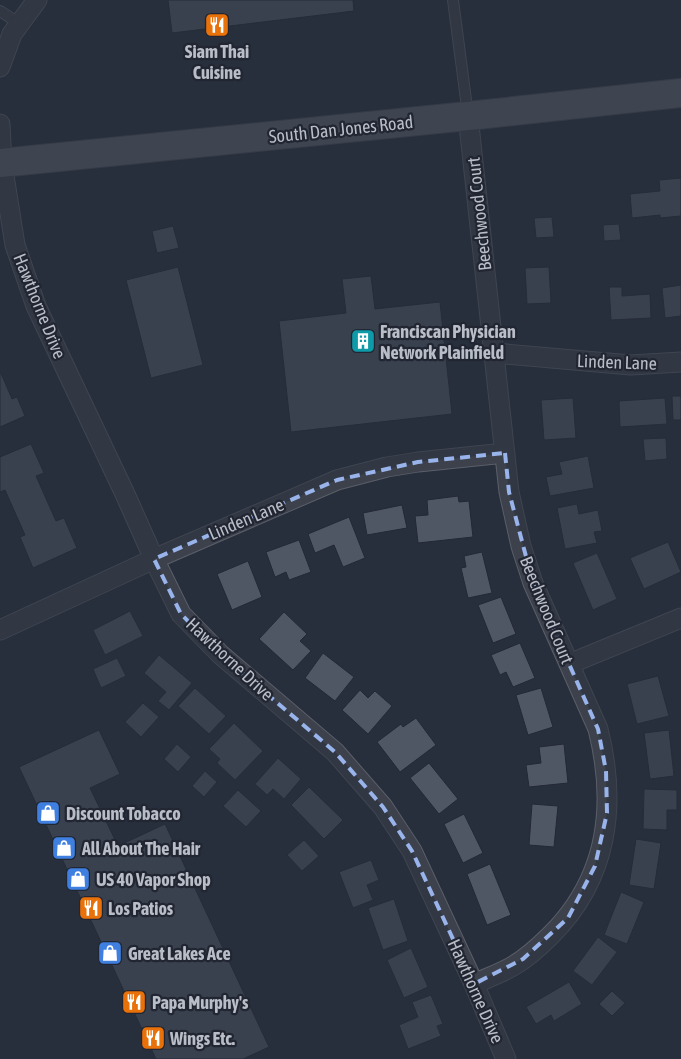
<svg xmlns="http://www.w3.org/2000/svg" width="681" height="1059" font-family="'Asap Condensed',sans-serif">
  <rect width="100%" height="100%" fill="#282f3c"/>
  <path fill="#4f5765" stroke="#232834" d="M168 0H353L354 11 172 33Z
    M681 178V216L660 218V215L632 218 630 194 660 191 659 180Z
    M552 217 554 237 536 238 534 218Z
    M619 224 621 240 604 241 603 225Z
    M173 226 179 248 157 253 152 231Z
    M178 267 203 365 151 378 126 280Z
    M549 267 551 303 527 304 525 268Z
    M371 276 375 309 440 302 452 414 291 432 279 321 346 313 342 279Z
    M681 285V316L665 318 662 288Z
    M609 287H622V296L650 294 651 318 611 320Z
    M0 371 12 399 17 397 25 416 0 427Z
    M672 396H681V420H673Z
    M573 398 576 438 544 440 541 400Z
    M665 398 667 424 620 427 619 401Z
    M666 438 667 459 645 461 643 439Z
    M31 444 44 473 36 476 56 521 64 518 77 548 33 568 20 537 25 535 5 490 0 492V457Z
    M588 456 594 488 550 496 546 477 562 474 559 462Z
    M458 496 459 502 469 501 473 537 418 543 415 516 428 515 427 500Z
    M577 504 579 514 598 510 602 531 594 532 597 543 565 549 557 508Z
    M402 505 407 528 367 535 363 513Z
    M349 517 365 558 343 567 334 545 315 553 308 534Z
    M299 540 311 572 289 580 286 572 275 577 266 552Z
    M668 542 681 572 644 589 630 558Z
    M482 552 492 593 468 598 461 568 466 567 464 556Z
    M597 553 617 599 593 610 573 563Z
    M248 561 262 597 232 610 217 574Z
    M501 597 516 634 493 643 478 605Z
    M130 611 143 636 105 655 93 630Z
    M284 612 307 634 300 641 311 651 293 670 259 639Z
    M520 643 535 678 513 687 506 672 500 675 491 655Z
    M323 653 354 677 335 701 305 678Z
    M159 655 192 683 169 710 158 701 166 692 144 673Z
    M117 658 126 676 101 688 93 669Z
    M658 676 669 716 637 724 627 684Z
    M195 688 226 716 209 734 178 706Z
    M541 688 553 727 528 735 516 695Z
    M360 690 368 698 375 691 392 706 368 734 342 710Z
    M143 703 159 717 141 737 125 722Z
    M416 718 436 745 400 772 377 742 401 724 403 727Z
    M234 723 263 751 235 780 217 763 220 759 209 749Z
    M99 730 120 774 90 788 118 846 165 824 269 1047 243 1059H156L19 767Z
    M669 730 674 776 650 779 644 733Z
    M177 744 191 757 178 772 164 759Z
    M564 744 568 783 529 787 526 765 541 763 539 747Z
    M278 758 301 779 284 799 273 789 267 795 255 784Z
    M429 763 458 799 439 814 410 778Z
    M205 771 217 782 204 797 192 786Z
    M309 787 343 820 324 839 291 805Z
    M644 789 677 790V810H667V830L643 829Z
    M238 790 261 811 246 827 223 806Z
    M532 804 558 806 554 847 529 845Z
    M464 814 483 853 463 863 444 824Z
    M636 839 661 843 654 889 629 885Z
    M304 840 319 856 302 871 287 855Z
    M371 860 379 880 367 885 373 900 353 908 339 872Z
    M490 864 511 915 487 925 467 874Z
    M621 892 644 902 627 944 604 935Z
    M394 899 408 941 383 950 368 908Z
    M598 937 617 952 592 985 573 971Z
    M411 948 428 987 404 998 387 960Z
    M569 982 582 1004 554 1021 551 1015 536 1024 526 1007Z
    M612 991 625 1003 612 1016 599 1004Z
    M431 995 443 1024 437 1026 441 1036 408 1049 399 1025 418 1017 412 1002Z"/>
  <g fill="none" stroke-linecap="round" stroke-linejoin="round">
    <defs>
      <path id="service" d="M453 0 468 115
        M0 11 20 24"/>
      <path id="minor" d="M0 67 12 34 37 0
        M468 116 509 492 521 546 533 583 598 729C617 805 608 878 551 935 539 947 527 958 513 966 501 973 487 978 474 984
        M0 124 2 163 15 245 36 306 125 494 154 559 181 614 221 655 335 752 383 807 412 851 474 984 506 1059
        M494 353 631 365 681 362
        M0 630 154 559 337 480 387 467 418 462 505 453
        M569 664 681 618"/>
      <path id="primary" d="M0 163 468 116 681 93"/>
    </defs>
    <use href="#service" stroke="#5a5f6a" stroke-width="12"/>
    <use href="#minor" stroke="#5a5f6a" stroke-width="21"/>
    <use href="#primary" stroke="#454a55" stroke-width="30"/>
    <use href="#service" stroke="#3c414c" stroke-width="10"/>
    <use href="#minor" stroke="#3c414c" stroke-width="19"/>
    <use href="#primary" stroke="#5a606c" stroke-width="28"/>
  </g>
  <path d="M0 0H681V1059H0ZM505 453 509 492 533 583 598 729 606 771 607 813 595 866 568 918 523 959 474 984 412 851 383 807 335 752 221 655 181 614 154 559 337 480 418 462Z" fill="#282f3c" fill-opacity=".55" fill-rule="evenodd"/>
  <path fill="none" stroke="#99b3eb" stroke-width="4" stroke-dasharray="10 6" stroke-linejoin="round" d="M505 453 509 492 533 583 598 729 606 771 607 813 595 866 568 918 523 959 474 984 412 851 383 807 335 752 221 655 181 614 154 559 337 480 418 462Z"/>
  <defs>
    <symbol id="restaurant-square" viewBox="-11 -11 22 22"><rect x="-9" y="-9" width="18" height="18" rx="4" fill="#e8710a" stroke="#212632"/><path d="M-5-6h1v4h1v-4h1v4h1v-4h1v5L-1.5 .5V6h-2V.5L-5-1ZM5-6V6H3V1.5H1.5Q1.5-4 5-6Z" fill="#fff"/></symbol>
    <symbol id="building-square" viewBox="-11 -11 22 22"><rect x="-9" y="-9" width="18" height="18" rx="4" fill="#0f9aa8" stroke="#212632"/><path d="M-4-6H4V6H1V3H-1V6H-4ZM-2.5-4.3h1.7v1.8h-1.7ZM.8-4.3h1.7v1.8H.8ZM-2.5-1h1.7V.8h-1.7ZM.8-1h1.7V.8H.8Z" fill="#fff"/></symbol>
    <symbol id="shop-square" viewBox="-11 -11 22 22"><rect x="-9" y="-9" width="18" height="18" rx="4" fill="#3f7fe0" stroke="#212632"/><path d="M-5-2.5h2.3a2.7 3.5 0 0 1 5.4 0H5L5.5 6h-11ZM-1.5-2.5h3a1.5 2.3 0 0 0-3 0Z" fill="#fff"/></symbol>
  </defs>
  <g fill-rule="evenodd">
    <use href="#restaurant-square" x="203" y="11" width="28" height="28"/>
    <use href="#building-square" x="349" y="327" width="28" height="28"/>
    <use href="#shop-square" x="34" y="799" width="28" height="28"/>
    <use href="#shop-square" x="50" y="834" width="28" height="28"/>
    <use href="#shop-square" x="64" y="865" width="28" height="28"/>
    <use href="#restaurant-square" x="77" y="894" width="28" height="28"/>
    <use href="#shop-square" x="96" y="939" width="28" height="28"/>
    <use href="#restaurant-square" x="120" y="988" width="28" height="28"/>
    <use href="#restaurant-square" x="139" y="1024" width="28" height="28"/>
  </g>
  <g text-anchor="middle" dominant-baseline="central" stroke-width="4.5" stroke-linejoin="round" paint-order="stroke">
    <g font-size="18" font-weight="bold" fill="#b8bdc7" stroke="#212632" text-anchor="start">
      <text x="217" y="51" text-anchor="middle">Siam Thai<tspan x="217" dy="21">Cuisine</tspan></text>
      <text x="380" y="331">Franciscan Physician<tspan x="380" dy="21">Network Plainfield</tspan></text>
      <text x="66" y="813">Discount Tobacco</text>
      <text x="82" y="848">All About The Hair</text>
      <text x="96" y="879">US 40 Vapor Shop</text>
      <text x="108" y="908">Los Patios</text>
      <text x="128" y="953">Great Lakes Ace</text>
      <text x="152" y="1002">Papa Murphy's</text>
      <text x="170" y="1038">Wings Etc.</text>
    </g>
    <g font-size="18" fill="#b8bdc7" stroke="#212632">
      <text transform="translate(341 129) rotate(-6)">South Dan Jones Road</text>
      <text transform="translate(479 214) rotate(-96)">Beechwood Court</text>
      <text transform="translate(40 306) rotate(68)">Hawthorne Drive</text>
      <text transform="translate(617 362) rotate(2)">Linden Lane</text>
      <text transform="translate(246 519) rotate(-23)">Linden Lane</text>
      <text transform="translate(547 610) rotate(68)">Beechwood Court</text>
      <text transform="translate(230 659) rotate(43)">Hawthorne Drive</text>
      <text transform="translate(476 991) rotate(66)">Hawthorne Drive</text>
    </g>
  </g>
</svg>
